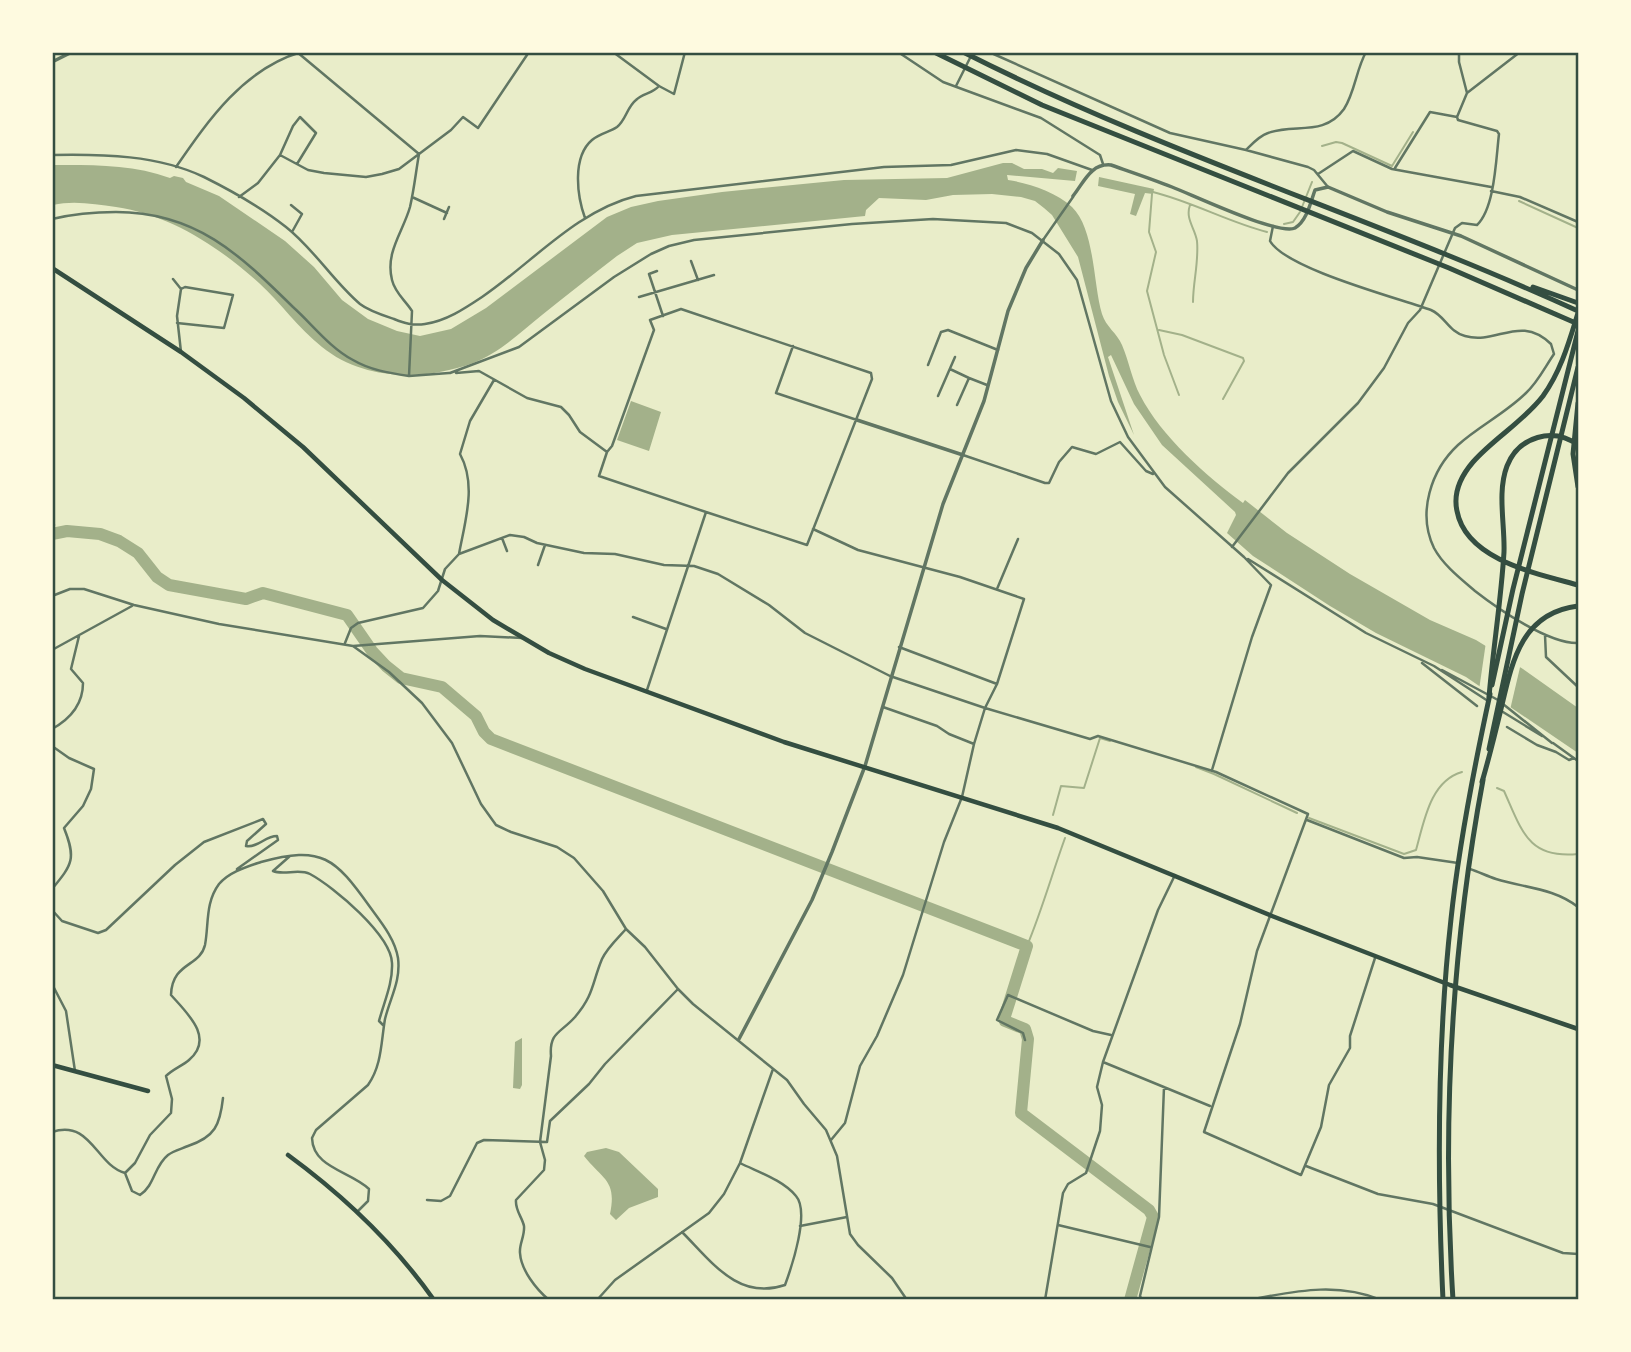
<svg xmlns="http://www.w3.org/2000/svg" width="1631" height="1352" font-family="'Varela Round',sans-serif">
  <rect width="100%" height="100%" fill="#e9edc9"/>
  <path fill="#a3b18a" d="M1003 163H1012L1024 169H1042L1053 173 1058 168 1077 171 1075 181 1007 175 1008 180C1028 183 1056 192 1072 207 1095 229 1093 284 1102 314 1106 327 1117 333 1122 345 1129 361 1132 380 1140 395 1161 436 1206 476 1243 503L1245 500 1287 533 1350 574 1430 620 1476 640 1523 669 1578 708V753L1466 677 1376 633 1330 606 1253 556 1227 533 1236 515 1235 512 1162 445 1134 404 1111 355 1108 357 1134 435 1118 402 1109 376 1078 257 1052 215 1044 208 1035 201 1021 197 992 194 953 195 926 200 879 198 866 210 865 216 672 235 637 243 617 256C592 275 567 295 542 315 521 332 499 353 473 363 424 381 364 381 322 347 298 328 281 303 259 283 218 246 170 215 116 207 95 204 73 200 53 205L52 165C92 165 132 164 170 178L174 176 183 178 186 182 219 196 285 241 314 267 342 300 368 319 397 331 420 336 451 329 486 308 607 217 631 207 658 201 722 192 844 180 947 178Z
    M1099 177 1154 189 1153 194 1145 193 1136 216 1130 214 1135 194 1098 186Z
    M631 401 661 412 649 451 617 440Z
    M522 1038V1085L520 1089 513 1088 515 1042Z
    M606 1148 619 1152 658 1189V1197L629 1208 616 1220 610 1214C617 1180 603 1180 584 1156L587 1152Z"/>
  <path fill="#e9edc9" d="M1486 642 1521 663 1510 710 1479 690Z"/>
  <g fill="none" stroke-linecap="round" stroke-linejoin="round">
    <path stroke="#a3b18a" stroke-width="2" d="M1322 146 1336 142 1342 143 1392 166 1413 132
      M1153 192C1193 202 1228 222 1267 232
      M1152 194 1149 232 1156 252 1147 291 1164 355 1179 395
      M1519 201 1578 228
      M1190 205C1185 219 1195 228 1197 241 1199 262 1193 282 1193 302
      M1302 207 1312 182
      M1284 224 1293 222 1300 212
      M1159 330 1182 335 1243 358 1244 361 1223 399
      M1196 767 1214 774 1297 813
      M1497 788 1504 791C1522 831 1528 859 1578 854
      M1053 815 1061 786 1084 788 1100 738 1110 741
      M1309 818 1404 854 1416 850C1424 822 1430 781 1462 772
      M1027 946C1042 910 1052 874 1065 838"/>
    <path stroke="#a3b18a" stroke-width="12" d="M52 534 67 531 100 534 119 541 138 553 157 577 169 585 246 599 263 593 347 615 372 651 386 666 401 678 442 687 476 716 484 732 491 739 1027 946 1005 1016V1021L1025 1029 1028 1039 1021 1113 1149 1210 1153 1217 1130 1300"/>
    <path stroke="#617663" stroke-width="2.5" d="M297 52 419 154C416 171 414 190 410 207 403 232 385 252 392 280 395 293 405 300 412 311L409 376 449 373
      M613 52 659 86 674 94 685 52
      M898 52 943 82 1041 118 1100 155 1103 164
      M989 52 1170 133 1246 150
      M956 86 973 52
      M1467 93 1520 52
      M52 155C103 154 158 155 204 177 232 191 261 207 286 227 314 249 333 281 360 304 369 311 382 315 394 319 404 323 413 326 425 324 446 321 464 309 482 297 532 263 576 211 636 196L884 167 951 165 1016 150 1047 154 1092 170
      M280 155 293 126 300 117 316 133 297 164
      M176 167C209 119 244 69 301 52
      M1395 168 1430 112 1457 117
      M1318 174 1353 151 1392 169 1491 187
      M1328 187 1314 170 1308 167 1246 150C1253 143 1259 136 1268 133 1294 123 1324 137 1344 109 1355 92 1356 70 1366 52
      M1491 191 1520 197 1578 222
      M239 197 258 183 280 155 308 170 324 173 366 177 382 174 399 169 451 130 463 117 478 128 529 52
      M412 197 447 213
      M291 205 302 214 292 232
      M585 218C577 196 572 157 592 140 600 133 610 132 617 127 626 120 627 107 636 100 643 93 652 94 659 86
      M52 219C73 214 94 212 116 212 196 212 239 254 293 307 312 324 330 348 353 360 370 370 389 373 409 376
      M444 219 449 207
      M1273 226 1270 241C1286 269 1398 298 1431 310 1445 316 1449 332 1465 336 1497 345 1520 314 1551 344L1554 354C1545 367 1538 382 1526 393 1506 413 1479 426 1458 445 1431 470 1417 513 1434 548 1443 565 1461 579 1475 591 1498 609 1549 644 1578 643
      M1043 240 1073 197
      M691 261 698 280
      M657 271 649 274 663 316
      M173 279 181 289 177 316 181 352
      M639 297 714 275
      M177 323 224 328 233 295 185 287 181 289
      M793 346 776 393 857 420
      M928 365 941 332 948 330 998 350
      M950 369 969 378
      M450 373 519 347 614 277 651 254 669 246 694 240 852 224 933 219 1006 223 1032 233 1059 254 1077 280 1111 401 1128 437 1165 487 1244 557 1271 585 1252 637 1212 770
      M456 373 479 371 527 398 561 407 569 415 580 432 607 452 599 476 706 512 647 690
      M938 396 955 357
      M957 405 969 378 987 385
      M607 452 612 446 654 330 650 320 681 309 871 373 872 379 807 545 706 512
      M963 455 1045 483H1049L1059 462 1072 447 1096 454 1120 442 1146 471 1153 474
      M52 526 54 525
      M813 529 858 550 960 577 1024 599 997 684 985 708 974 744 962 797 944 842 903 975 877 1036 860 1066 845 1123 831 1140
      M502 538 507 551
      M1232 547 1288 473 1358 403 1384 368 1408 323 1420 310 1455 228 1462 223 1477 225C1495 208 1496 158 1499 134L1497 131 1458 120 1457 117 1467 93 1459 62V52
      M459 554C465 521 477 485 460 454L470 421 494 380
      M1248 559 1366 633 1434 666 1488 701
      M538 565 545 545
      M997 589 1018 539
      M52 596 70 589H84L134 605 219 624 353 646 480 636 522 638
      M633 617 666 629
      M1545 635 1546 657 1578 687
      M345 643 351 628 358 623 423 608 438 591 445 569 459 554 510 535 524 537 537 543 584 553 615 554 664 565 694 566 718 574 769 605 805 633 890 676 985 708 1090 739 1098 736 1216 772 1308 814 1257 951 1240 1024 1204 1132 1301 1175 1321 1127 1329 1085 1350 1048V1036L1375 958
      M353 646 389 672 422 703 452 743 481 804 496 825 511 832 557 847 574 858 603 891 626 929 645 947 678 989 693 1004 787 1080 804 1104 826 1130 837 1156 850 1234 858 1245 892 1278 907 1300
      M899 647 997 684
      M52 650 132 606
      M1422 663 1477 706
      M1442 670 1498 700
      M1503 704 1552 743
      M883 707 937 726 949 734 974 744
      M1503 712 1542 736
      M1507 727 1537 745 1556 752 1569 760 1574 758
      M52 729C70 719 83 704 83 683L71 669 79 636
      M1553 743 1578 761
      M52 746 69 758 94 769 91 789 83 806 64 828C76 858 73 864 52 889
      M1307 820 1404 858 1417 857 1458 863
      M290 856 273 871C284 876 298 868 310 874 334 887 391 935 392 963 393 983 384 1002 379 1021L383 1025
      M1470 869C1479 872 1487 876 1496 879 1525 888 1554 888 1578 907
      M52 910 62 921 98 933 106 930 175 865 204 842 263 819 266 824 247 841 246 846C258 848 265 836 277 836L278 840 237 869
      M52 984 66 1011 75 1071
      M1025 1040 1023 1033 997 1020 1008 995 1093 1031 1111 1035
      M1103 1062 1210 1106
      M52 1132C91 1119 96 1165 125 1173L132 1191 140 1195C155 1185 154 1166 168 1155 173 1151 181 1149 188 1146 215 1137 220 1125 223 1098
      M1306 1166 1378 1194 1433 1204 1563 1253 1578 1254
      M125 1173 135 1163 150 1135 171 1113 172 1099 166 1076C173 1069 182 1066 189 1060 215 1038 187 1013 171 995 172 962 200 967 205 945 209 924 205 903 219 884 229 872 246 867 261 862 322 845 335 858 370 907 381 922 395 939 398 958 401 981 390 998 385 1019 381 1042 382 1065 368 1085L316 1130 312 1138C313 1168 350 1171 369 1189L368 1201 358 1211
      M427 1200 441 1201 450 1196 477 1143 484 1140 547 1142 550 1121 589 1084 605 1064 678 989
      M1058 1225 1150 1247
      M800 1226 847 1217
      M682 1232C711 1261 738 1301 785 1285 792 1266 810 1212 796 1196 783 1180 758 1172 740 1163
      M1259 1298C1301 1290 1340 1283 1381 1300
      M549 1300C536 1289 521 1270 520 1253 519 1244 525 1236 524 1226 522 1217 515 1210 516 1200L544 1170 545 1160 540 1142 551 1056C549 1032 561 1033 575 1017 594 995 592 983 602 959 607 948 618 938 626 929
      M597 1300 615 1280 709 1213 724 1194 740 1163 773 1069
      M1045 1300 1063 1193 1068 1184 1086 1173 1100 1131 1102 1105 1097 1087 1103 1062 1158 910 1175 875
      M1142 1300 1140 1296 1159 1217 1164 1087"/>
    <path stroke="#617663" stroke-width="3.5" d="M52 62 72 52
      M1073 196C1084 182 1091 163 1111 165 1131 172 1152 179 1172 187 1193 195 1279 236 1295 228 1307 221 1311 201 1315 190L1328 187 1387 212 1461 236 1578 290
      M857 420 963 455
      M739 1039 812 900 832 852 865 766 943 504 984 401 1008 311 1026 268 1043 240"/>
    <path stroke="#344e41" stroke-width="4.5" d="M52 268 181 352 244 398 303 447 442 580 493 620 549 653 585 669 784 742 1058 828 1272 916 1450 985 1578 1029
      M52 1065 148 1091
      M288 1155C344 1196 393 1242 434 1300"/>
    <path stroke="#344e41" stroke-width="5" d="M1492 685 1513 589 1578 331
      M1489 749 1522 594 1578 367
      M1443 1300C1437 1172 1437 1045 1451 919 1459 843 1474 768 1490 694
      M1453 1300C1442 1125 1451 951 1483 780"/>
    <path stroke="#344e41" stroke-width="5" d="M934 52 1042 105 1449 268 1578 324
      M963 52C1162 153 1376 219 1578 311
      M1533 287 1578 303
      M1578 313C1569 342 1561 371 1543 396 1523 422 1494 438 1473 462 1461 476 1453 493 1457 511 1466 560 1538 574 1578 585
      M1578 403 1573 454 1578 487
      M1489 697C1493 649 1501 601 1504 552 1505 525 1497 492 1507 466 1519 436 1553 427 1578 445
      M1482 782C1489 758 1495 734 1501 709 1512 662 1521 613 1578 606"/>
  </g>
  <rect width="1631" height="1352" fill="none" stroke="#fefae0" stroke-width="108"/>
  <rect x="54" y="54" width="1523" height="1244" fill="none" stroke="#344e41" stroke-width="2.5"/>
</svg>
